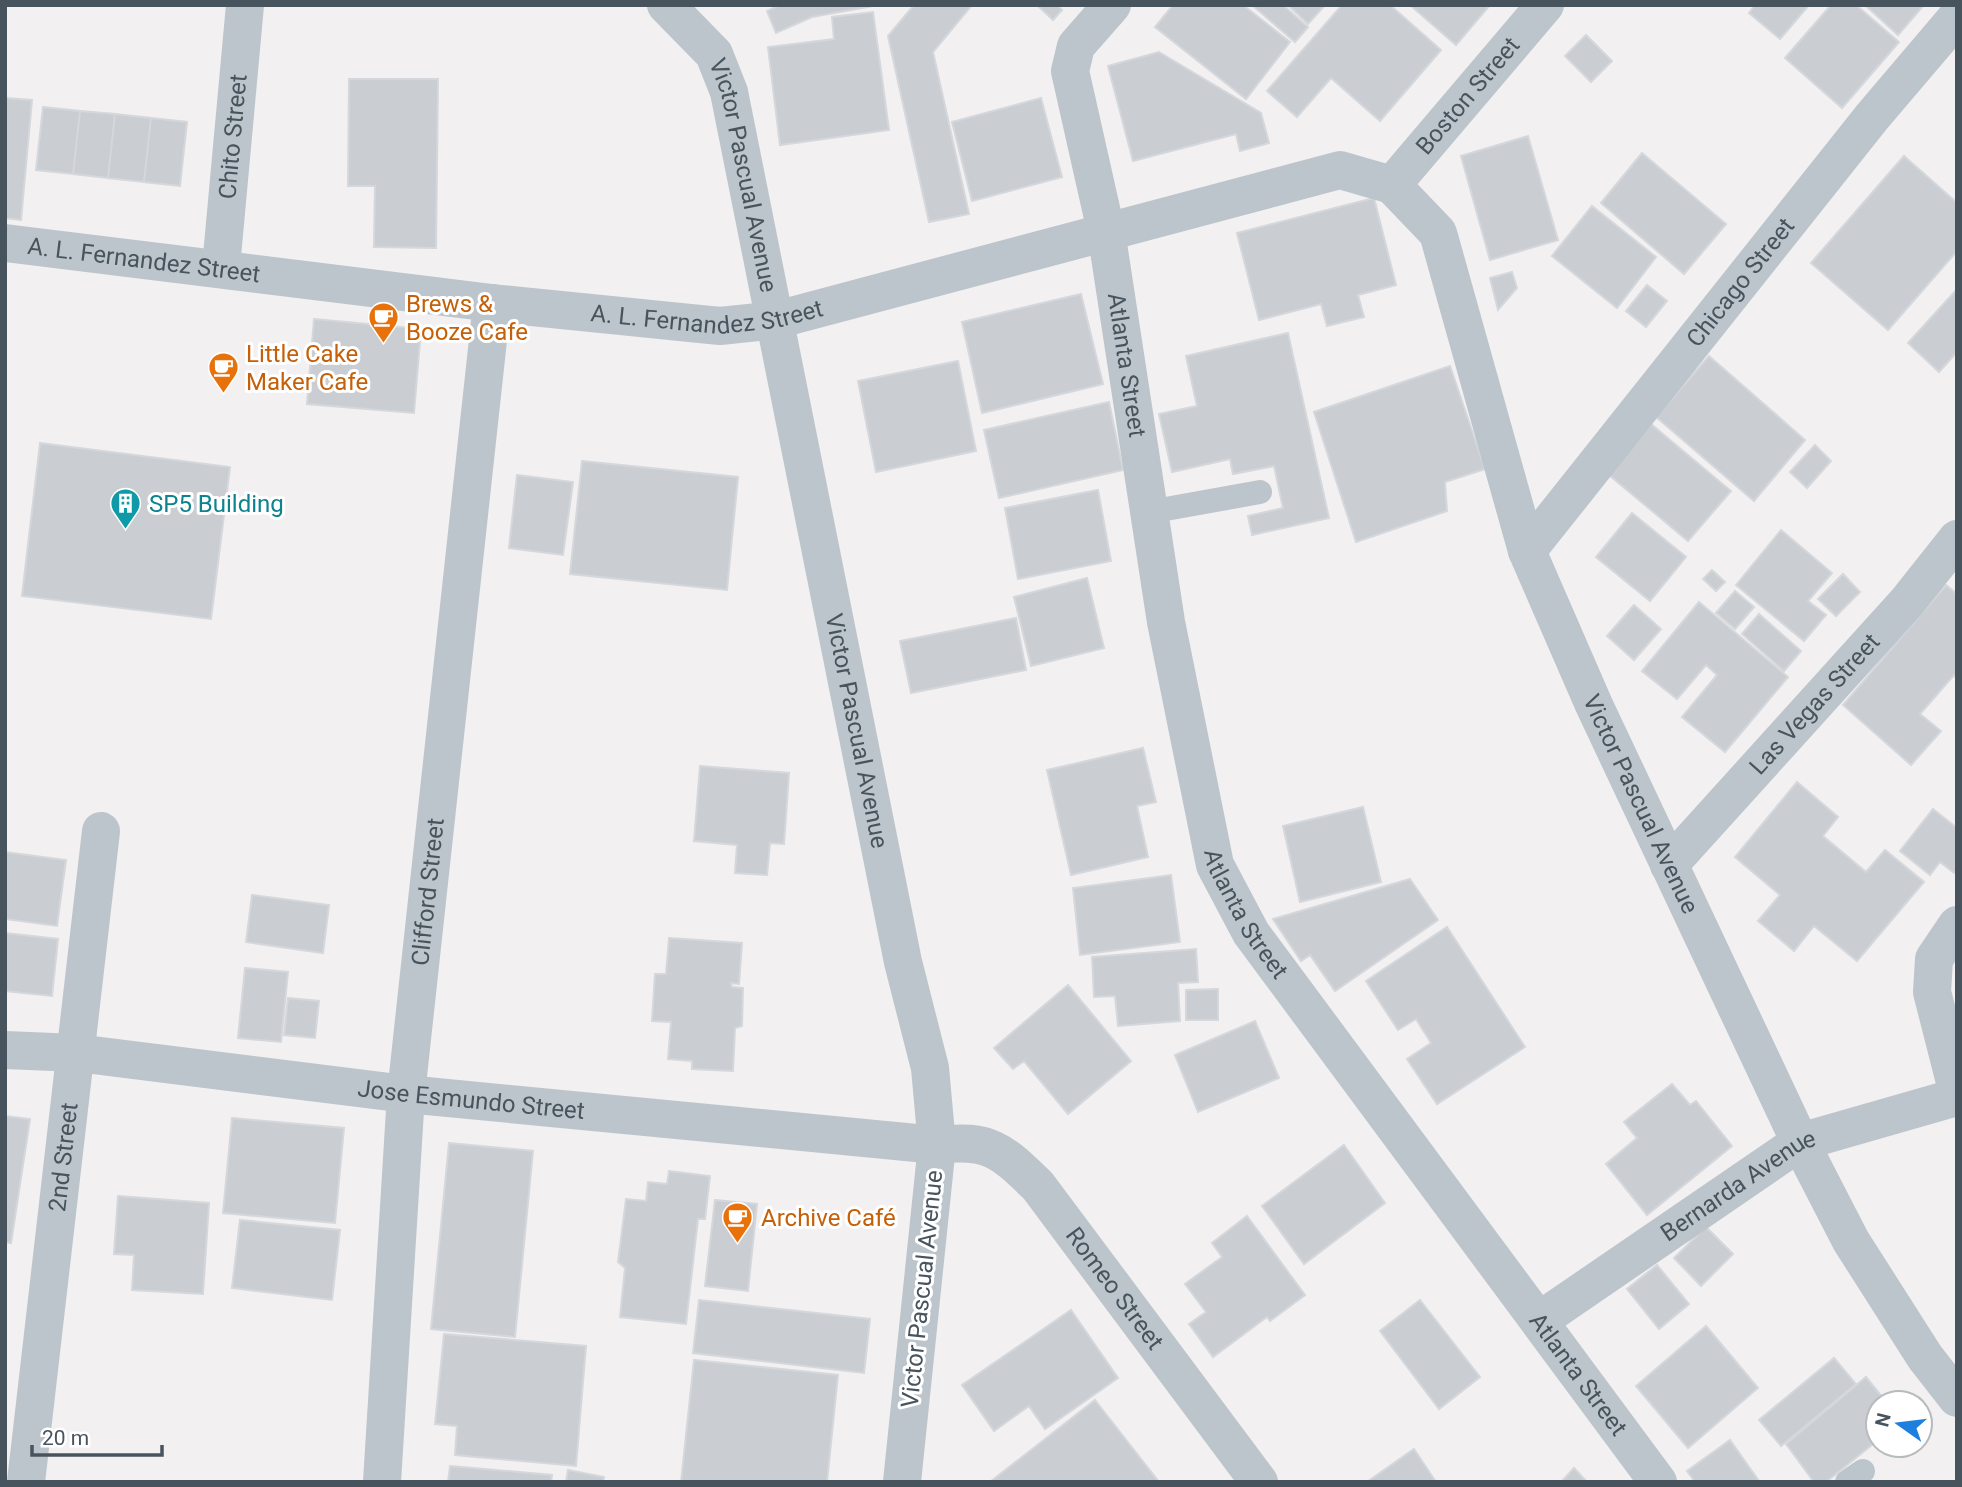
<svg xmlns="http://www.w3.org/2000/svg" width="1962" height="1487" font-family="Roboto,sans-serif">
  <rect width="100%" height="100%" fill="#f2f0f0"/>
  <path fill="#cacdd2" stroke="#d4d7db" stroke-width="2" d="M780 5 792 6 878 5 812 17 776 33 767 11Z
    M914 5H972L933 52 969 214 929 222 888 36Z
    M1037 5H1057L1062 10 1053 20Z
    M1173 5H1243L1290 42 1246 99 1155 27Z
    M1252 5H1283L1308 27 1295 42Z
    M1288 5H1325L1308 24Z
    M1342 5H1390L1441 50 1380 121 1331 78 1297 117 1267 91Z
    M1410 5H1490L1456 45Z
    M1755 5H1809L1780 39 1749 13Z
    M1831 5H1856L1899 42 1842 108 1785 58Z
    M1865 5H1924L1898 35Z
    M873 12 889 130 780 145 768 47 834 39 832 17Z
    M1586 35 1612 61 1591 82 1565 56Z
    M1159 52 1261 113 1269 143 1240 151 1236 134 1133 161 1108 66Z
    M349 79H438L436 248 374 247 375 186H348Z
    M5 98 32 100 21 220 5 218Z
    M1041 98 1062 177 972 201 952 122Z
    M43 107 80 111 73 174 36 170Z
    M80 111 115 114 108 178 73 174Z
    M115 114 151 118 144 182 108 178Z
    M151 118 187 122 180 186 144 182Z
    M1528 136 1558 240 1490 260 1461 156Z
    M1642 153 1726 224 1684 274 1601 203Z
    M1904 156 1957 203V251L1888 330 1811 263Z
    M1374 198 1396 285 1358 295 1364 317 1327 326 1321 304 1259 320 1237 233Z
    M1592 206 1656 257 1617 308 1552 256Z
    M1512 272 1517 288 1498 310 1490 278Z
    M1647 285 1667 301 1646 327 1626 311Z
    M1957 289V352L1939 372 1908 343Z
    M1081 294 1103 384 982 413 962 322Z
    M314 319 421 329 414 413 307 404Z
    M1288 333 1329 518 1252 535 1248 516 1283 508 1274 466 1233 474 1230 459 1172 472 1159 414 1197 406 1186 356Z
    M1709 356 1805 440 1754 501 1656 417Z
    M958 361 976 451 876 472 858 381Z
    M1450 366 1485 469 1445 482 1447 511 1356 542 1314 412Z
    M1109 402 1123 470 999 498 984 430Z
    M1651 424 1731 491 1688 541 1609 475Z
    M40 443 230 467 211 619 22 596Z
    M1815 445 1831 461 1807 488 1790 472Z
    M582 461 738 477 727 590 570 574Z
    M517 475 573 482 563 555 509 548Z
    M1098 490 1111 561 1018 579 1005 508Z
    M1632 513 1686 557 1650 601 1596 557Z
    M1781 530 1832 573 1808 601 1826 615 1804 641 1736 585Z
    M1712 570 1725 582 1716 591 1703 579Z
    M1843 574 1860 592 1836 616 1818 599Z
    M1087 578 1104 648 1031 666 1014 597Z
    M1946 585 1957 594V678L1954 675 1920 714 1941 731 1911 765 1843 705Z
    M1735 591 1754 607 1735 629 1716 613Z
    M1699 602 1788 677 1725 752 1682 717 1717 675 1706 665 1677 699 1642 671Z
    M1634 605 1661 629 1634 660 1607 636Z
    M1759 614 1801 651 1784 671 1742 634Z
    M1016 618 1026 670 911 693 900 641Z
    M1143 748 1156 802 1137 806 1148 857 1071 875 1047 770Z
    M700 766 789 773 784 844 770 843 767 875 735 873 737 845 694 841Z
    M1797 782 1838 817 1823 836 1866 872 1885 850 1924 882 1857 961 1814 926 1794 951 1758 921 1780 895 1735 857Z
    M1363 807 1381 882 1300 902 1283 826Z
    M1933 809 1957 828V870L1954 873 1940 862 1930 875 1900 851Z
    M5 852 66 860 57 926 5 919Z
    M1171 875 1180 942 1080 955 1073 888Z
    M1410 879 1438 920 1335 991 1310 955 1301 961 1273 919Z
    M252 895 329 905 323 953 246 942Z
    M1447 927 1525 1047 1437 1104 1407 1059 1431 1043 1416 1019 1398 1030 1366 981Z
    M5 933 58 939 52 996 5 991Z
    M669 938 742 943 739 984 731 983 732 987 743 988 742 1026 735 1028 733 1071 692 1069V1061L668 1059 671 1022 652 1021 655 974H666Z
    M1196 949 1198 982 1178 983 1180 1021 1118 1026 1115 996 1094 997 1092 957Z
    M245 968 288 972 281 1042 238 1038Z
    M1068 985 1131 1061 1068 1114 1024 1061 1013 1069 994 1048Z
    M1218 989V1020H1186V990Z
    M288 998 319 1001 315 1038 284 1035Z
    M1255 1021 1279 1078 1198 1112 1175 1055Z
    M1672 1084 1690 1105 1696 1101 1732 1146 1647 1215 1606 1164 1637 1138 1624 1122Z
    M5 1116 30 1119 11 1243 5 1242Z
    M232 1118 344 1128 335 1223 223 1213Z
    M449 1143 533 1151 515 1337 431 1329Z
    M1344 1145 1385 1203 1304 1264 1262 1206Z
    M669 1171 710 1176 705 1219H698L686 1324 620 1317 625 1268 618 1262 626 1199 646 1201 648 1182 667 1184Z
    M118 1196 209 1203 203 1294 132 1290 134 1255 114 1254Z
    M715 1200 757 1204 748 1291 705 1286Z
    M1247 1216 1305 1295 1270 1321 1267 1317 1213 1357 1189 1324 1206 1312 1185 1284 1222 1257 1212 1243Z
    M240 1220 340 1230 332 1300 232 1288Z
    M1706 1227 1733 1254 1701 1286 1674 1258Z
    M1657 1265 1689 1304 1659 1329 1627 1289Z
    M699 1300 870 1319 864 1373 693 1353Z
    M1420 1300 1480 1377 1439 1409 1380 1331Z
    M1071 1310 1118 1378 1045 1429 1029 1406 994 1431 962 1385Z
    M1706 1326 1758 1388 1688 1448 1636 1386Z
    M444 1334 586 1346 576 1466 455 1455 457 1426 435 1424Z
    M1834 1358 1856 1384 1781 1446 1759 1420Z
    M694 1360 838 1375 827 1482H681Z
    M1866 1377 1887 1403H1878V1440L1826 1482H1814L1786 1444Z
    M1901 1394 1909 1403H1890Z
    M1095 1400 1159 1482H990Z
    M1730 1440 1759 1481 1695 1482 1687 1471Z
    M1414 1449 1436 1482H1367Z
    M450 1466 552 1475 551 1482H448Z
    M1574 1468 1587 1482H1561Z
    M568 1470 604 1477 603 1482H566Z"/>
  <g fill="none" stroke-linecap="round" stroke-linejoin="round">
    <path stroke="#bcc5cc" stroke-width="24" d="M1149 512 1260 492
      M1847 1482 1863 1471"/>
    <g stroke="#bcc5cc" stroke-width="38">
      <path id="s1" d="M666 5 714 54 729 92 903 962 930 1068 937 1145 902 1482"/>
      <path id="s2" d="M1112 5 1076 46 1070 71 1106 231 1166 622 1215 865 1251 933 1658 1482"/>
      <path id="s3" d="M1392 185 1545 5"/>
      <path id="s4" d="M5 243 492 303 720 326 776 320 1340 170 1392 185 1438 233 1527 551 1594 705 1800 1142 1851 1241 1925 1357 1957 1398"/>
      <path id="s5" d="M221 267 245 5"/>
      <path id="s6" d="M1527 551 1872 117 1957 17"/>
      <path id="s7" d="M1669 865 1907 602 1957 539"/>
      <path d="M1957 925 1934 959 1932 992 1957 1090"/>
      <path id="s8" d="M5 1050 77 1053 406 1094 937 1145C990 1139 1001 1150 1038 1186L1259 1482"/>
      <path id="s9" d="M1540 1320 1800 1142 1957 1097"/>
      <path id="s10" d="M26 1482 101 831"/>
      <path id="s11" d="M382 1482 406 1094 492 303"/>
    </g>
  </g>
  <defs>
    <symbol id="cafe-pin" viewBox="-11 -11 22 30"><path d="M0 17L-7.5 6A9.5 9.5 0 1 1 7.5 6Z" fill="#e8710a" stroke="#fff"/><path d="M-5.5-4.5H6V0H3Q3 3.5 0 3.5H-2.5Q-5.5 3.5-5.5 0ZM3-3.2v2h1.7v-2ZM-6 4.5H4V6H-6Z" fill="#fff"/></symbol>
    <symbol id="building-pin" viewBox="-11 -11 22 30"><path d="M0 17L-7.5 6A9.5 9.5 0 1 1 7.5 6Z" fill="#0f9aa8" stroke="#fff"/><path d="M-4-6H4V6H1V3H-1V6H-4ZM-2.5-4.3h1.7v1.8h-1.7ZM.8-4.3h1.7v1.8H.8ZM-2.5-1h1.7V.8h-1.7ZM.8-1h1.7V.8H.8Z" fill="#fff"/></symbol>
  </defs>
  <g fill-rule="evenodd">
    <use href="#cafe-pin" x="366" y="300" width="35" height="47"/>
    <use href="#cafe-pin" x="206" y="350" width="35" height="47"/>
    <use href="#building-pin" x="108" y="486" width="35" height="47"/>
    <use href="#cafe-pin" x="720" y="1200" width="35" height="47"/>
  </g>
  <g text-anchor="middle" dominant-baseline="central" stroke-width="6" stroke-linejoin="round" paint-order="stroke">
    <g font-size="24" fill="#48545d" stroke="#fff">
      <text stroke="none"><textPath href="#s3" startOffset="117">Boston Street</textPath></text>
      <text stroke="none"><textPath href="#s5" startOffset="131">Chito Street</textPath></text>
      <text stroke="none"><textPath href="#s1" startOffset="194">Victor Pascual Avenue</textPath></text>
      <text stroke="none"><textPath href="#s4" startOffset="140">A. L. Fernandez Street</textPath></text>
      <text stroke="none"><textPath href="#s6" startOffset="343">Chicago Street</textPath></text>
      <text stroke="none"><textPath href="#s4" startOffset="707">A. L. Fernandez Street</textPath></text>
      <text stroke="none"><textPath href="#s2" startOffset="380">Atlanta Street</textPath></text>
      <text stroke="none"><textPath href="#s7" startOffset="217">Las Vegas Street</textPath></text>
      <text stroke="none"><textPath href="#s1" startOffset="761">Victor Pascual Avenue</textPath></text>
      <text stroke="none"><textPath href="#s4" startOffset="2088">Victor Pascual Avenue</textPath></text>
      <text stroke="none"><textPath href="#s11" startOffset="592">Clifford Street</textPath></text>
      <text stroke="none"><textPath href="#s2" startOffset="945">Atlanta Street</textPath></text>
      <text stroke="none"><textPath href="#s8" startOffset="469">Jose Esmundo Street</textPath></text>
      <text stroke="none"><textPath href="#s10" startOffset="327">2nd Street</textPath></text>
      <text stroke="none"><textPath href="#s9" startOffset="240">Bernarda Avenue</textPath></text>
      <text stroke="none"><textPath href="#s8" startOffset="1180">Romeo Street</textPath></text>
      <text transform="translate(922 1289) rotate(-84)">Victor Pascual Avenue</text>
      <text stroke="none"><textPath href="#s2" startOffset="1514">Atlanta Street</textPath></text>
    </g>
    <g font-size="24" fill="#c56008" stroke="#fff" text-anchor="start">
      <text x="406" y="304">Brews &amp;<tspan x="406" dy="28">Booze Cafe</tspan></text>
      <text x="246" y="354">Little Cake<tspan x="246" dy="28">Maker Cafe</tspan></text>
      <text x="761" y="1218">Archive Café</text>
    </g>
    <g font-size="24" fill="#0d838f" stroke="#fff" text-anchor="start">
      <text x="149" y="504">SP5 Building</text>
    </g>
  </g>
  <rect width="1962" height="1487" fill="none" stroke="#48545d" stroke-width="14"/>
  <g transform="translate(1899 1424) rotate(284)"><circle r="33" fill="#ffffff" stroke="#b6bbbe" stroke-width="2"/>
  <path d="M0-5L12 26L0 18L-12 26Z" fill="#1e7fde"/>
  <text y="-10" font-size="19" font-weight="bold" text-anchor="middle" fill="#48545d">N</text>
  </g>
  <path d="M32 1445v10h130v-10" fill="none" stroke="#48545d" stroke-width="3.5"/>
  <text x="42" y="1445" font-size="21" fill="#48545d" stroke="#ffffff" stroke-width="5" paint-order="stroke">20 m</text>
</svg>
